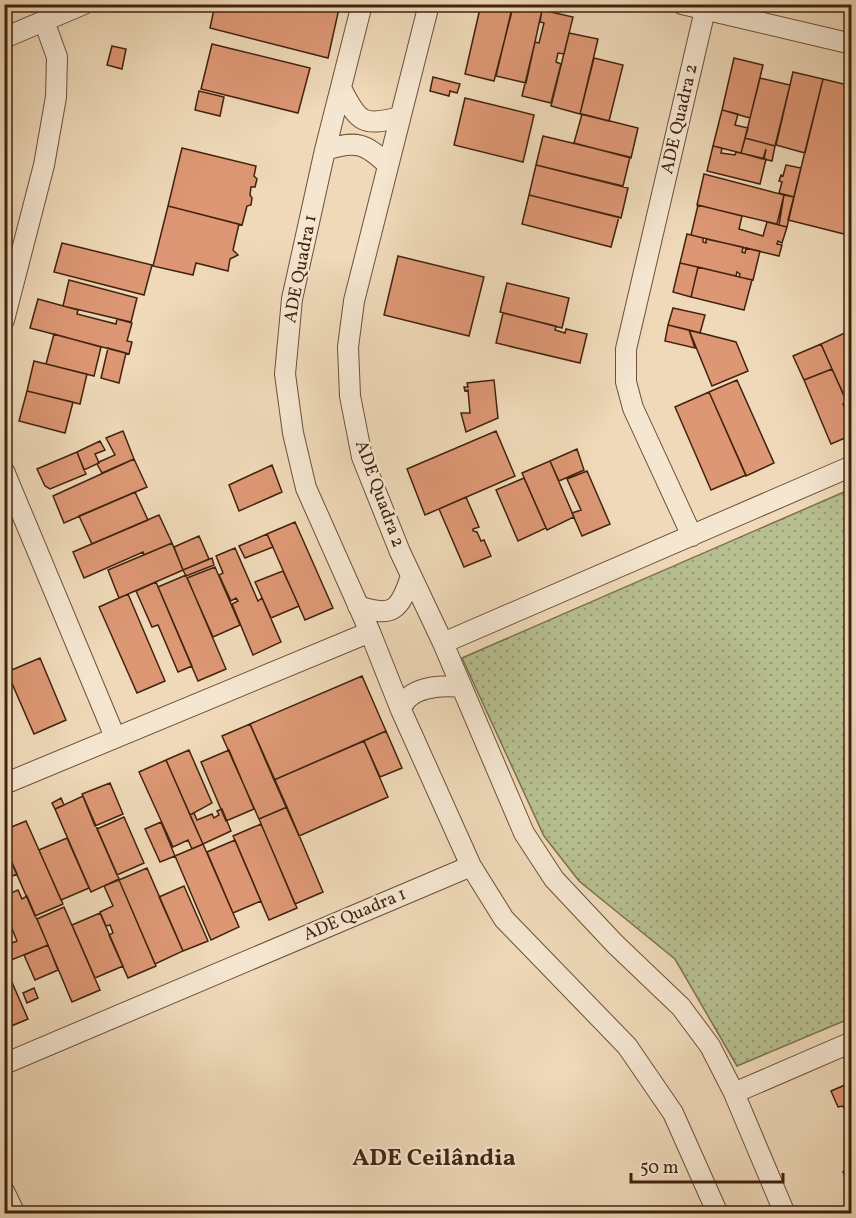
<svg xmlns="http://www.w3.org/2000/svg" width="856" height="1218" font-family="Vollkorn,serif">
  <defs>
    <pattern id="grass-dots" width="8" height="8" patternUnits="userSpaceOnUse" patternTransform="scale(1.5)"><rect width="8" height="8" fill="#b7bf90"/><path d="M2 2h.1M6 6h.1" fill="none" stroke="#969b74" stroke-width="1.8" stroke-linecap="round"/></pattern>
  </defs>
  <rect width="100%" height="100%" fill="#efd9b8"/>
  <filter id="stains"><feTurbulence type="fractalNoise" baseFrequency=".00333" numOctaves="4"/><feColorMatrix values="0 0 0 0 .2 0 0 0 0 .09 0 0 0 0 .02 0 0 0 .5 -.17"/></filter>
  <radialGradient id="worn" r=".72"><stop offset=".6" stop-color="#630" stop-opacity="0"/><stop offset="1" stop-color="#630" stop-opacity=".3"/></radialGradient>
  <path fill="url(#grass-dots)" stroke="#7c7150" stroke-width="1.5" d="M851 489V1018L737 1066 675 959 579 881 544 836 462 658Z"/>
  <path fill="#dd9774" stroke="#41230f" stroke-width="1.5" d="M215 4H340L328 58 210 28Z
    M481 4 512 11 494 81 465 74Z
    M513 4 542 10 526 83 496 76Z
    M542 10 573 17 564 54 558 53 556 62 561 64 551 103 522 96 535 42 539 43 544 23 540 22Z
    M569 33 598 39 580 114 551 106Z
    M212 44 310 68 298 113 201 89Z
    M112 46 126 49 122 69 107 65Z
    M594 58 623 65 609 121 580 114Z
    M734 58 763 65 750 118 722 110Z
    M793 72 823 79 805 153 776 145Z
    M433 77 460 84 457 93 450 91 449 96 430 91Z
    M760 78 790 85 775 146 745 138Z
    M823 79 852 86V236L788 220Z
    M199 91 224 97 220 116 195 110Z
    M465 98 534 115 523 162 454 145Z
    M722 110 738 114 735 125 748 128 741 153 713 146Z
    M582 114 638 128 631 158 574 143Z
    M543 136 630 157 623 186 536 165Z
    M745 138 775 146 772 161 764 159 766 149 763 159 741 153Z
    M713 146 722 148 721 153 735 155 736 152 766 159 760 184 707 171Z
    M182 148 256 166 254 176 257 179 255 187H251L250 195 252 198 251 205 247 206 242 225 168 206Z
    M536 165 628 188 621 218 529 195Z
    M786 165 801 168 794 197 779 193 782 182 779 181 781 175 783 176Z
    M704 174 784 195 777 224 697 205Z
    M529 195 619 217 611 247 522 224Z
    M784 195 794 197 787 227 779 225Z
    M698 205 742 216 739 229 763 236 767 222 787 227 782 243 778 241 777 244 782 245 779 256 691 235Z
    M168 206 239 224 233 250 238 255 230 259 228 271 196 263 193 275 153 266Z
    M687 234 703 238V242L706 243V239L743 247 742 252 745 253 746 248 760 251 753 280 739 277 740 274 737 272 736 276 680 263Z
    M62 243 152 265 144 295 54 272Z
    M398 256 484 277 469 336 384 315Z
    M680 263 698 267 691 297 673 292Z
    M698 267 752 280 744 310 691 297Z
    M69 280 137 298 131 322 63 306Z
    M507 283 569 298 562 328 500 312Z
    M38 299 78 310 77 314 116 324 117 319 132 323 127 341 132 342 129 354 30 328Z
    M673 308 705 315 700 333 668 325Z
    M503 313 556 326 555 330 565 333 566 329 587 334 580 363 496 343Z
    M668 325 689 330 695 348 665 341Z
    M689 330 736 342 748 371 712 386Z
    M849 331 852 336V414L821 344Z
    M54 334 101 347 94 376 46 364Z
    M821 344 832 369 804 380 793 356Z
    M108 348 126 353 119 383 101 378Z
    M34 361 87 374 80 404 27 391Z
    M832 369 847 402 843 404 849 416 852 415V435L831 444 804 380Z
    M494 380 498 418 466 432 461 413H470L468 390 465 391 464 387H468L467 383Z
    M737 380 774 463 746 476 709 392Z
    M27 391 73 402 65 433 19 421Z
    M709 392 746 475 711 490 675 407Z
    M123 431 134 459 102 473 97 464 99 462 115 455 106 438Z
    M496 431 515 476 425 515 407 469Z
    M100 441 105 450 95 454 99 463 84 470 77 452Z
    M577 449 584 470 559 481 550 461Z
    M77 452 86 474 50 489 45 486 37 469Z
    M134 459 147 487 64 523 53 496Z
    M550 461 574 517 547 530 522 473Z
    M272 465 282 492 239 511 229 485Z
    M587 471 610 524 582 536 572 513 581 510 567 479Z
    M524 478 546 528 518 541 496 490Z
    M135 492 148 520 92 544 79 516Z
    M466 497 479 527 473 529V531L477 532 481 541 484 540 491 556 464 567 439 509Z
    M159 515 172 543 144 555 143 552 84 578 73 552Z
    M295 522 333 608 305 620 267 534Z
    M267 534 273 547 245 558 239 546Z
    M199 536 209 559 183 570 174 547Z
    M172 543 183 570 119 598 108 570Z
    M235 548 258 601 262 598 281 642 253 655 232 604 238 601 236 598 231 601 219 575 223 573 216 556Z
    M212 558 214 565 186 576 183 570Z
    M215 567 240 625 213 637 187 578Z
    M283 571 299 606 271 618 255 582Z
    M186 575 226 669 198 681 158 587Z
    M156 582 192 666 178 672 158 625 152 627 136 591Z
    M128 594 165 681 137 693 99 607Z
    M40 658 66 720 34 734 7 672Z
    M362 676 386 731 274 780 250 724Z
    M250 724 287 807 259 819 222 736Z
    M386 731 402 768 380 777 364 741Z
    M364 741 388 797 299 836 274 780Z
    M189 750 212 803 190 815 166 760Z
    M229 750 254 809 226 821 201 762Z
    M166 760 203 844 192 849 188 840 173 847 139 772Z
    M110 783 123 814 95 826 82 794Z
    M83 796 119 879 91 892 55 809Z
    M61 798 64 805 55 809 52 803Z
    M287 807 323 892 295 904 259 819Z
    M222 809 231 831 203 844 190 815 194 813 197 820 212 814 214 818 219 815 217 811Z
    M124 817 144 863 117 875 97 829Z
    M26 821 63 904 35 916 4 845V830Z
    M161 822 175 856 160 862 145 829Z
    M261 824 297 908 269 920 233 836Z
    M67 838 89 888 61 900 39 850Z
    M235 840 261 901 233 913 207 852Z
    M203 844 239 927 211 940 175 856Z
    M7 851 17 874 4 880V852Z
    M147 868 183 951 155 964 119 880Z
    M119 880 156 966 128 978 109 935 113 933 110 925 106 926 100 912 113 906 104 886Z
    M184 886 208 941 183 951 159 897Z
    M18 890 22 899 27 896 48 945 4 963V926L12 943 17 941 4 909V896Z
    M64 907 100 990 72 1002 37 919Z
    M100 913 123 966 95 978 72 925Z
    M48 945 58 970 35 980 24 955Z
    M4 964 28 1019 4 1029Z
    M34 988 38 998 27 1003 23 993Z
    M852 1082V1126L843 1106 838 1107 831 1091Z
    M852 1168V1192L843 1172Z"/>
  <g fill="none" stroke-linecap="round" stroke-linejoin="round">
    <defs>
      <path id="street" d="M362 4 325 150 292 299 285 374 293 433 306 488 370 632 401 710 471 866 504 919 627 1046 673 1113 718 1214
        M429 4 354 301 348 347 350 396 362 457 400 552 443 643 524 833 554 879 615 944 681 1007 710 1046 734 1093 785 1214
        M682 4 852 44
        M4 38 84 4
        M342 90C358 122 363 127 400 117
        M325 150C356 140 365 143 388 165
        M4 320 44 165 56 97 57 57 44 21
        M4 471 115 737
        M692 536 633 408 626 382V349L705 10
        M358 606C393 618 400 610 411 576
        M443 643 852 466
        M401 710C407 686 442 685 461 687
        M4 784 370 632
        M4 1064 471 866
        M734 1093 852 1042
        M4 1191 15 1214"/>
    </defs>
    <use href="#street" stroke="#6c5039" stroke-width="22"/>
    <use href="#street" stroke="#f5e6d1" stroke-width="20"/>
  </g>
  <g text-anchor="middle" dominant-baseline="central" stroke-width="4.5" stroke-linejoin="round" paint-order="stroke">
    <g font-size="18" fill="#41230f" stroke="#f5e6d1">
      <text transform="translate(680 119) rotate(-77)">ADE Quadra 2</text>
      <text transform="translate(301 269) rotate(-79)">ADE Quadra 1</text>
      <text transform="translate(379 494) rotate(70)">ADE Quadra 2</text>
      <text transform="translate(355 915) rotate(-23)">ADE Quadra 1</text>
    </g>
    <g font-size="24" font-weight="bold" fill="#41230f" stroke="#f5e6d1">
      <text x="434" y="1159">ADE Ceilândia</text>
    </g>
  </g>
  <rect width="856" height="1218" fill="none" stroke="#efd9b8" stroke-width="24"/>
  <rect x="6" y="6" width="844" height="1206" fill="none" stroke="#41230f" stroke-width="3"/>
  <rect x="12" y="12" width="832" height="1194" fill="none" stroke="#41230f" stroke-width="1.5"/>
  <path d="M631 1173v9h152v-9" fill="none" stroke="#41230f" stroke-width="3"/>
  <text x="640" y="1173" font-size="18" fill="#41230f" stroke="#f5e6d1" stroke-width="4.5" paint-order="stroke">50 m</text>
  <rect width="100%" height="100%" filter="url(#stains)"/>
  <rect width="100%" height="100%" fill="url(#worn)"/>
</svg>
